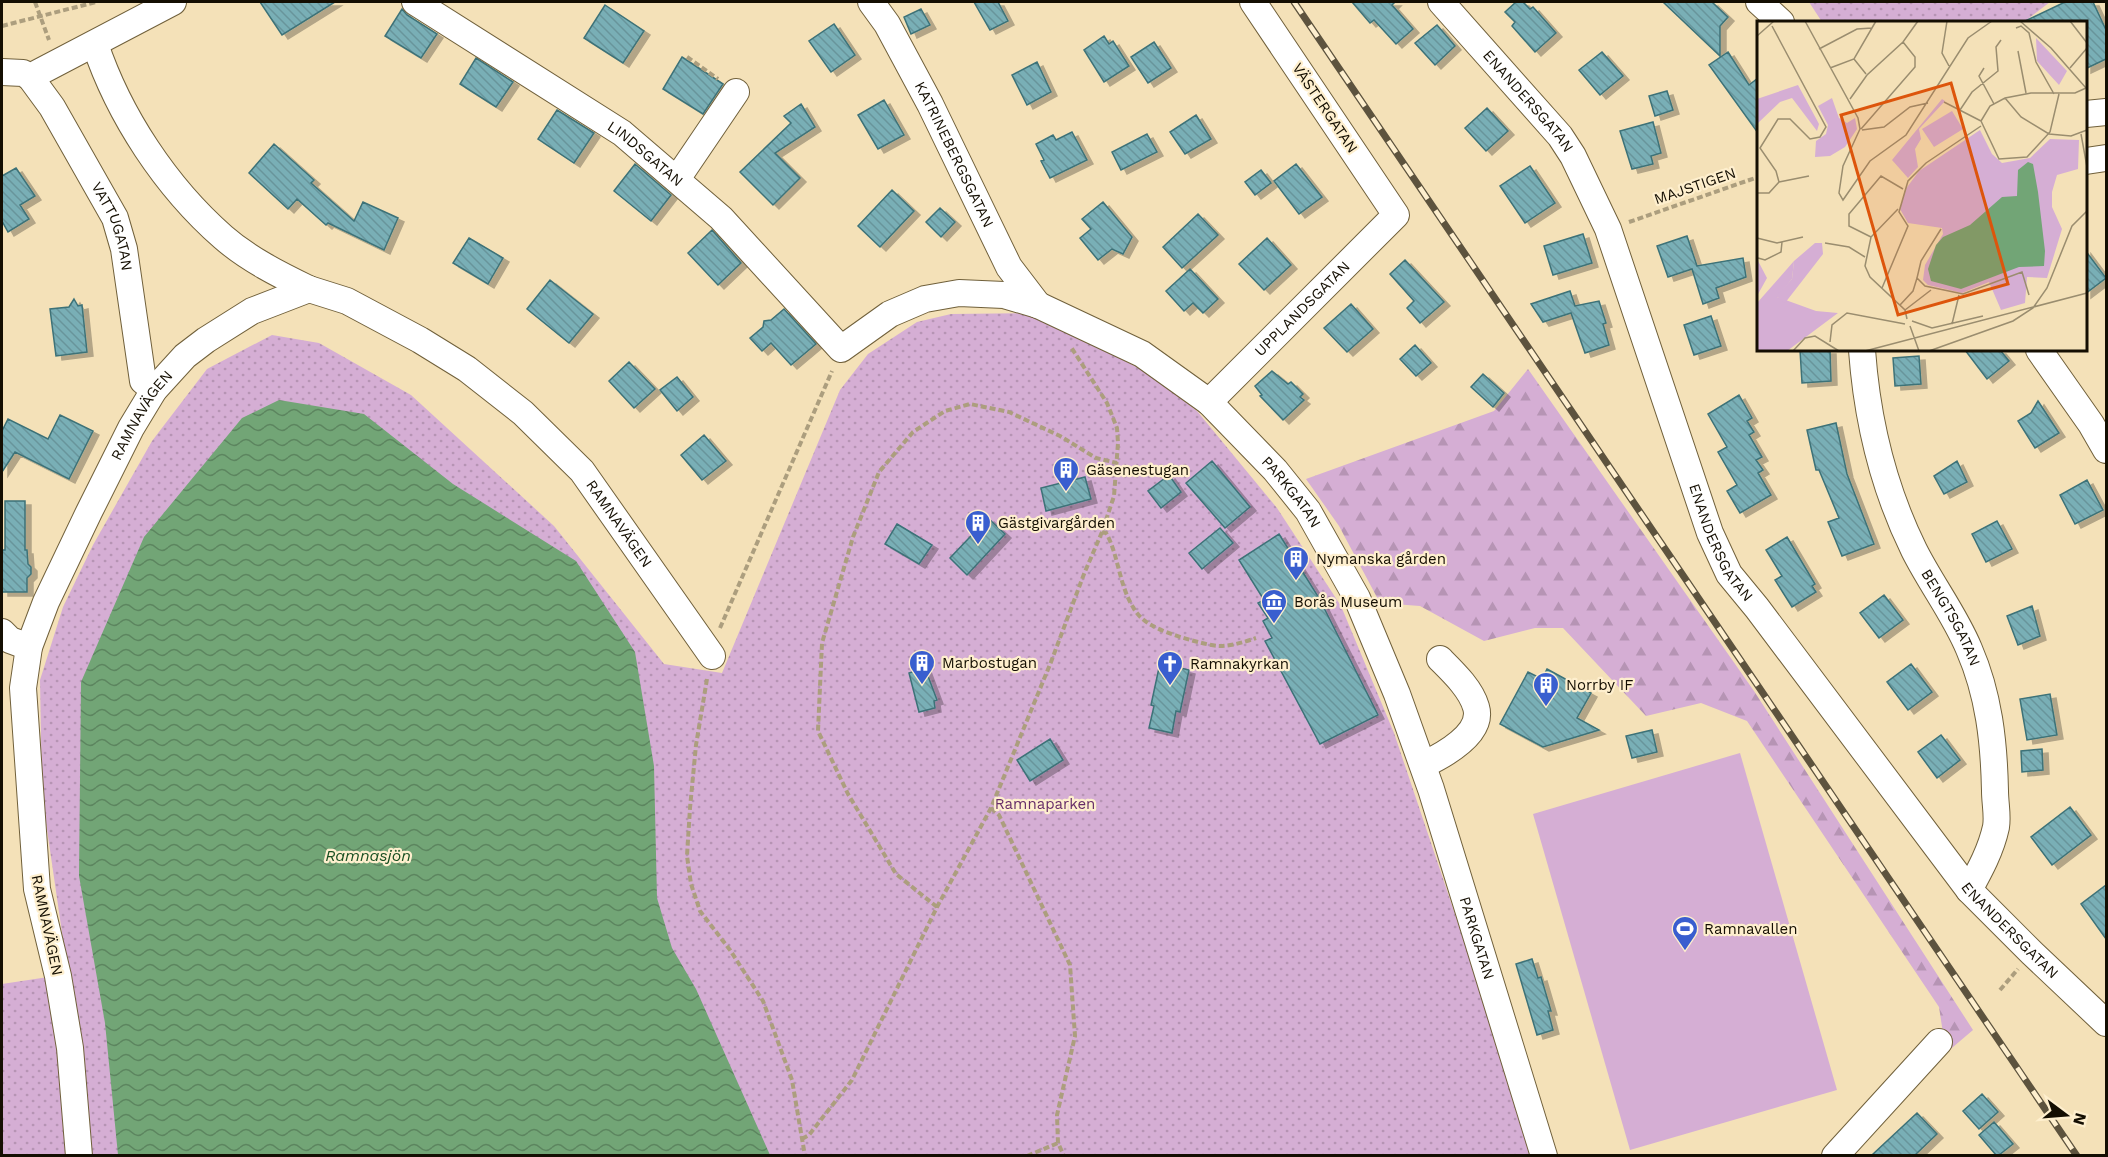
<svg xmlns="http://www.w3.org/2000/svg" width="2108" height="1157" font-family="'Work Sans',sans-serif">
  <defs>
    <pattern id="grass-dots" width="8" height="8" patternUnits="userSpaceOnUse" patternTransform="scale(1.5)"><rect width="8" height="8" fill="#d5aed4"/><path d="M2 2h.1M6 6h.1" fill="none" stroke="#b694b4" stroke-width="1.8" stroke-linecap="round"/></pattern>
    <pattern id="forest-firs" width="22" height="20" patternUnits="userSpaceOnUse" patternTransform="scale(1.5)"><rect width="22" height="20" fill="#d5aed4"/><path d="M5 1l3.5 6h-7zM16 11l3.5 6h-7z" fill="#b694b4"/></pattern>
    <pattern id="water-waves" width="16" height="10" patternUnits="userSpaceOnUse" patternTransform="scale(1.5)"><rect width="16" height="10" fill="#72a576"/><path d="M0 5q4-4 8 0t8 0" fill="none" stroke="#5c855f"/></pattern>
    <pattern id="building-back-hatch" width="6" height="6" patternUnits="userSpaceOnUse" patternTransform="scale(1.5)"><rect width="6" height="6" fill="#79afb6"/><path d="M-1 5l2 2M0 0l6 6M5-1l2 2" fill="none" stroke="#68959b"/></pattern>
    <filter id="shadow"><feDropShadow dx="6" dy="4" stdDeviation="0" flood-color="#0004"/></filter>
  </defs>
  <rect width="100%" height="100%" fill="#f4e1b8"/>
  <path fill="url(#grass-dots)" d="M1809 2H2050L2024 22H1822Z
    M1028 313 1147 372 1197 411 1277 508 1341 606 1394 733 1464 941 1531 1156H2V984L68 974 42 795 40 680 63 607 93 545 152 441 207 369 272 335 319 343 411 395 554 526 664 664 722 673 840 390 868 354 917 322 951 314Z"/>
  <path fill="url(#forest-firs)" d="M1528 369 1754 691 1973 1030 1946 1053 1939 1007 1747 721 1701 703 1646 716 1563 628H1535L1484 641 1420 606 1380 603 1339 526 1306 479 1494 411Z"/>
  <path fill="#d5aed4" d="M1740 753 1837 1090 1630 1150 1533 814Z"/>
  <path fill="url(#water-waves)" d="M279 400 364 414 453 484 576 561 635 652 654 766 657 898 672 948 696 989 770 1155H118L105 1023 79 876 81 682 144 537 242 418Z"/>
  <path fill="url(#building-back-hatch)" stroke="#3d7278" stroke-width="1.5" filter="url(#shadow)" d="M260 2H335L282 35Z
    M974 2H998L1008 21 990 30Z
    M1352 2H1395L1392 5 1413 29 1396 44 1374 20 1370 23Z
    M1516 2H1523L1530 9 1533 7 1556 33 1535 52 1512 26 1515 22 1505 12Z
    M1663 2H1712L1728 17 1720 26V56Z
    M2065 2H2093L2106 30V59L2085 69V22H2023Z
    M605 5 644 31 623 63 584 38Z
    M402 9 407 15 437 34 421 58 385 36Z
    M921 9 930 25 911 34 904 17Z
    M834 24 855 55 831 72 809 41Z
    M1437 25 1455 46 1435 65 1415 43Z
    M1104 36 1109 44 1113 41 1129 66 1104 82 1084 50Z
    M1154 42 1171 68 1148 83 1131 57Z
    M1602 52 1623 76 1600 95 1579 70Z
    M1728 52 1749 85 1758 78V133L1709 65Z
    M682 57 723 84 703 114 663 89Z
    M476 58 513 82 496 107 460 84Z
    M1037 62 1051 92 1027 105 1012 75Z
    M1667 91 1673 110 1655 116 1649 96Z
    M884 100 904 135 878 149 858 115Z
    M801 104 815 127 775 153 800 178 773 205 740 172 791 123 784 116Z
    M1487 108 1508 131 1486 151 1465 128Z
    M557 110 594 133 574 163 538 139Z
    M1196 115 1211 139 1185 154 1170 132Z
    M1653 122 1661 153 1651 156 1653 164 1632 169 1620 131Z
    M1072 132 1087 160 1050 178 1041 161 1044 160 1036 144 1053 135 1056 140Z
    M1147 134 1157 152 1121 170 1112 152Z
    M274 144 314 180 311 183 354 221 363 202 398 218 384 250 328 223 326 225 297 199 288 209 249 173Z
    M635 164 671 195 651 221 614 191Z
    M1296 164 1322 197 1299 214 1274 181Z
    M1530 166 1555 203 1525 223 1500 186Z
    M16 168 35 196 20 205 29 219 8 232 2 221V176Z
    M1261 170 1271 183 1255 195 1245 182Z
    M892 190 914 211 880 247 858 226Z
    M1103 202 1132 237 1123 254 1112 249 1098 260 1080 238 1091 229 1082 219Z
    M940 208 955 222 941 237 926 222Z
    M1198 214 1218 235 1182 268 1163 247Z
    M712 230 741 263 718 285 688 253Z
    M1583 234 1592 263 1553 275 1544 246Z
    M1687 236 1697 266 1743 258 1746 277 1716 288 1719 298 1703 304 1692 269 1668 277 1657 246Z
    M469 238 503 258 488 284 453 263Z
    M1267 238 1291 265 1264 290 1239 264Z
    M2085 250 2106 278 2085 294Z
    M1405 260 1444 302 1420 323 1407 308 1414 301 1390 274Z
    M1190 269 1218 299 1203 313 1193 303 1184 311 1166 291Z
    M550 280 593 314 569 343 527 309Z
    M1570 291 1575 306 1599 301 1606 323 1603 324 1609 345 1585 353 1571 313 1543 322 1531 304Z
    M74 299 78 306 82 305 87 352 56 356 50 309 69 307Z
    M1351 304 1373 329 1347 352 1324 328Z
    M784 309 816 344 791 365 771 343 762 351 750 338 763 327 764 321 771 320Z
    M1711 316 1721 346 1694 355 1684 325Z
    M1415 345 1431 363 1416 376 1400 359Z
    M1800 350H1830L1831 381 1802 383Z
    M1965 350H2000L2009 361 1987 379Z
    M1919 356 1921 384 1895 386 1893 358Z
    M629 362 655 389 634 408 609 381Z
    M1272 371 1288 384 1291 382 1303 394 1300 397 1304 400 1283 420 1260 396 1262 395 1255 386Z
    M1483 374 1504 393 1493 407 1471 387Z
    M677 377 693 397 677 411 660 390Z
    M1739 395 1752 418 1747 421 1754 432 1749 435 1762 457 1756 460 1763 470 1758 473 1771 495 1740 513 1727 491 1737 485 1718 452 1727 447 1708 414Z
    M2038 401 2059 433 2035 448 2018 421 2031 413Z
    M60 415 93 431 69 479 15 452 2 472V431L8 419 48 439Z
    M1836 423 1847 474 1874 544 1842 556 1828 522 1839 518 1819 470H1816L1807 430Z
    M704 435 726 461 702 480 681 455Z
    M1212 461 1250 507 1225 528 1186 483Z
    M1957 461 1967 482 1944 494 1934 476Z
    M1169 475 1181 492 1161 508 1148 491Z
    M1085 477 1091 499 1046 511 1041 488Z
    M2087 480 2103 510 2075 524 2060 495Z
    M5 501H25V550H27L28 564 31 567V574L27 578V592H2V550H5Z
    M988 518 1005 534 967 575 950 558Z
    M1997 521 2012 549 1986 562 1972 534Z
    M897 524 932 545 919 564 885 544Z
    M1220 528 1233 543 1202 569 1189 553Z
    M1279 534 1319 598 1378 715 1320 744 1265 641 1272 638 1263 621 1268 618 1258 603 1264 600 1239 560Z
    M1787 537 1815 584 1812 586 1816 592 1792 607 1775 580 1782 576 1766 550Z
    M1884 595 1903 620 1879 638 1860 613Z
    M2032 606 2040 636 2018 645 2007 616Z
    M1160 663 1189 670 1180 712 1176 711 1172 733 1149 728 1154 706 1151 705Z
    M1911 664 1932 692 1908 710 1887 682Z
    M925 668 937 700 934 701 935 708 919 712 909 673Z
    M1547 669 1591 693 1577 718 1599 730 1543 747 1500 724 1528 672 1542 679Z
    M2050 694 2057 735 2027 740 2020 699Z
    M1652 730 1657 752 1632 758 1626 736Z
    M1941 735 1960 760 1937 778 1918 752Z
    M1050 739 1063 760 1030 781 1017 760Z
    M2042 749 2043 770 2022 772 2021 751Z
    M2070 807 2091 835 2052 865 2031 837Z
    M2106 885V939L2081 904Z
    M1532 959 1538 978 1541 977 1551 1011H1548L1553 1030 1537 1035 1516 964Z
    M1982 1094 1998 1112 1979 1129 1963 1111Z
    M1917 1113 1937 1134 1915 1155H1872Z
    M1994 1122 2013 1144 1999 1155H1996L1979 1135Z"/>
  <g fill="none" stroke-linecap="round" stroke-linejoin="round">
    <defs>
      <g id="minor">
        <path id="s1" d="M415 2 622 133 721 218 841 349 890 314 925 299 959 293 1004 295 1038 305 1142 354 1209 402 1275 470 1308 511 1357 598 1397 694 1431 789 1544 1156"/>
        <path id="s2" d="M871 2 887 24 930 104 1009 267 1038 305"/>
        <path id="s3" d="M1441 2 1560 136 1573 156 1608 229 1710 533 1729 574 1757 608 1969 890 2032 953 2106 1023"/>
        <path d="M1759 2 1781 22"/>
        <path d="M95 44C119 116 166 187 223 237 248 259 280 275 309 289"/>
        <path d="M2 72 23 73 30 77 173 2"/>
        <path id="s4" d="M30 77 52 107 115 218 124 249 143 381 154 390"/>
        <path d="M2086 114 2106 112"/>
        <path d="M2086 161 2106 158"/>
        <path d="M677 179 736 92"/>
        <path id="s5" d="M1862 350C1867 419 1883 487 1914 550 1931 584 1955 615 1969 649 1989 695 1994 742 1995 791 1995 803 1998 816 1996 827 1991 850 1980 870 1969 890"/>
        <path d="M2039 350 2091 424 2106 450"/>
        <path id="s6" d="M1209 402 1396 215 1253 2"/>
        <path d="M2 632 10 640 29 647"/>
        <path d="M1423 765C1442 756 1484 734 1476 707 1471 689 1453 672 1440 659"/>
        <path id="s7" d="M79 1156 70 1048 58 976 37 889 23 688 29 647 46 602 89 512 131 428 154 390 185 356 206 340 252 311 309 289 347 301 420 340 467 369 523 413 582 471 712 656"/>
        <path d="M1835 1156 1939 1042"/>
      </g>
    </defs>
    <use href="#minor" stroke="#70603b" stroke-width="28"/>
    <path stroke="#ac9e7e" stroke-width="4" stroke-dasharray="6 3" stroke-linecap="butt" d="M35 2 49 40
      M2 26 96 2
      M687 57 718 79
      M1629 222 1758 177
      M1102 532 1106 533C1118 553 1119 585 1133 607 1137 615 1145 622 1153 626 1164 633 1207 646 1220 646 1232 646 1244 642 1256 638
      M720 628 832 371
      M707 679 696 745 690 808 687 856 691 884 700 911 730 950 763 1001 792 1080 805 1156
      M991 808 999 815 1070 965 1075 1036 1057 1115 1058 1143 1064 1156
      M937 907 896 874 848 794 818 731 822 643 853 537 879 472 913 432 945 411 970 404 1009 412 1060 436 1096 458 1117 463
      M2000 990 2018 969
      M802 1139 809 1135 852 1080 937 907 991 808 1051 662 1084 574 1102 532 1114 496 1118 443 1117 428 1107 403 1071 347
      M1027 1156 1058 1143"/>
    <use href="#minor" stroke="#fff" stroke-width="26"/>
    <defs>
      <path id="rail" d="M1294 2 2077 1156"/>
    </defs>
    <use href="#rail" stroke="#5d533e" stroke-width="7"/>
    <use href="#rail" stroke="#feefce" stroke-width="4.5" stroke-dasharray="14" stroke-linecap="butt"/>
  </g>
  <defs>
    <symbol id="building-pin" viewBox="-11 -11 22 30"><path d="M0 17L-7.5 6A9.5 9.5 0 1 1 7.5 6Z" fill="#395ecf" stroke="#feefce"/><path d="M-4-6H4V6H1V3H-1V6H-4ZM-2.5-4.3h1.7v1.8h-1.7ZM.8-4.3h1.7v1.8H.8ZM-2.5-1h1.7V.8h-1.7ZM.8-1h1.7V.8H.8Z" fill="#fff"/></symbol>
    <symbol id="museum-pin" viewBox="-11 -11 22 30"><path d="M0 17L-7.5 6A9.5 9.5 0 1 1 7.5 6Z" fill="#395ecf" stroke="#feefce"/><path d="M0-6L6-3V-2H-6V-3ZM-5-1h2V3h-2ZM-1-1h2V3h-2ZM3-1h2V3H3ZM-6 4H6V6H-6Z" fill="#fff"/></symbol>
    <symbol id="church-pin" viewBox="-11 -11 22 30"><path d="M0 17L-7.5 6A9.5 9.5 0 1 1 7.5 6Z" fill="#395ecf" stroke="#feefce"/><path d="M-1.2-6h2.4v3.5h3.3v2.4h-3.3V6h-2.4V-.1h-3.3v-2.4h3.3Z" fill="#fff"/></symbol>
    <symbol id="stadium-pin" viewBox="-11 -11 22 30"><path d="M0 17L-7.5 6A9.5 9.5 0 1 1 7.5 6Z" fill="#395ecf" stroke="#feefce"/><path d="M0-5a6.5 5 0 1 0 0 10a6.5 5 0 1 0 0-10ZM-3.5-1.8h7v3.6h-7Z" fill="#fff"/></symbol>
  </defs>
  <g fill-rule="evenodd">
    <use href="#building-pin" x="1051" y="455" width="30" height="40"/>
    <use href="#building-pin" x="963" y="508" width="30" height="40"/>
    <use href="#building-pin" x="1281" y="544" width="30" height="40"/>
    <use href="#museum-pin" x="1259" y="587" width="30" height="40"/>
    <use href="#building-pin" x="907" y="648" width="30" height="40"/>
    <use href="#church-pin" x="1155" y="649" width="30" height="40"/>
    <use href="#building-pin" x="1531" y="670" width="30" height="40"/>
    <use href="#stadium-pin" x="1670" y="914" width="30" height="40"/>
  </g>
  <g text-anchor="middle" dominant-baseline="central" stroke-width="4.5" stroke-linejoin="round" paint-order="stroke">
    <g font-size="15" fill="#140e02" stroke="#feefce">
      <text stroke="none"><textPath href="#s3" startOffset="132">ENANDERSGATAN</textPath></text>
      <text transform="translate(1325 108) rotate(56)">VÄSTERGATAN</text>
      <text stroke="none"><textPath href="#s1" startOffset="276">LINDSGATAN</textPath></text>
      <text stroke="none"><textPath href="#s2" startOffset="174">KATRINEBERGSGATAN</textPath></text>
      <text transform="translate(1695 186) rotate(-19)">MAJSTIGEN</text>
      <text stroke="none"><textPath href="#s4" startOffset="172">VATTUGATAN</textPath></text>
      <text stroke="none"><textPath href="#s6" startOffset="132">UPPLANDSGATAN</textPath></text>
      <text stroke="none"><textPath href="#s7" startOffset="772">RAMNAVÄGEN</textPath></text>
      <text stroke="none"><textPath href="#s1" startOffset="1086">PARKGATAN</textPath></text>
      <text stroke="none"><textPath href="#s7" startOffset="1384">RAMNAVÄGEN</textPath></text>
      <text stroke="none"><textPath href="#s3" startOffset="618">ENANDERSGATAN</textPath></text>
      <text stroke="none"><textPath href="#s5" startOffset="285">BENGTSGATAN</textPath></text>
      <text transform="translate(47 925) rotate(78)">RAMNAVÄGEN</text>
      <text stroke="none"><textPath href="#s3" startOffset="1104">ENANDERSGATAN</textPath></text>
      <text stroke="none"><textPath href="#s1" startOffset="1572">PARKGATAN</textPath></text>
    </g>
    <g font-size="15" fill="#140e02" stroke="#feefce" text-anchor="start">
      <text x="1086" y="470">Gäsenestugan</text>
      <text x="998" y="523">Gästgivargården</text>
      <text x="1316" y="559">Nymanska gården</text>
      <text x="1294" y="602">Borås Museum</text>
      <text x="942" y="663">Marbostugan</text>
      <text x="1190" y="664">Ramnakyrkan</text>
      <text x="1566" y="685">Norrby IF</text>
      <text x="1704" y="929">Ramnavallen</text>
    </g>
    <g font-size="15" fill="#662c68" stroke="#feefce">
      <text x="1045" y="804">Ramnaparken</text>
    </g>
    <g font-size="16" font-style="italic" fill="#174e20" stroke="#feefce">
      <text x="368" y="855">Ramnasjön</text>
    </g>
  </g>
  <g transform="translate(1757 21)">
    <rect width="330" height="330" fill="#f4e1b8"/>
    <path d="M279 17 310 50 302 64 280 40ZM75 77 82 97 90 102 98 97 100 108 88 126 73 135 58 136 59 120 69 113 71 104 61 85ZM223 109 235 133 245 142 273 137 293 118 322 119 321 148 300 154 295 171V186L305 208 290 257 270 256 268 282 244 289 232 261 205 272 171 264 166 259 168 244 186 213 185 207 151 202 143 188 148 169 162 150Z" fill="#d5aed4"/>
    <path d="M41 64 62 103 60 110 35 77 23 81 0 103V78ZM185 78 188 80 162 108 164 118 158 128 161 146 151 157 135 139ZM0 238 10 257 0 275ZM37 240 35 258 20 276 59 290 81 292 30 330H0V282Z" fill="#d5aed4"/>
    <path d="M58 222H65L66 233 28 282 19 275 35 258 37 240Z" fill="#d5aed4"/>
    <path d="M195 90 206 108 177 126 165 108Z" fill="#d5aed4"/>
    <path d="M271 141 276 143 281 171 288 230 287 245 262 246 204 268 174 260 171 248 179 224 186 216 213 204 245 176 260 175 261 149Z" fill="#72a576"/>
    <path fill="none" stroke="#9a8d6f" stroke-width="1.5" d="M48 0 101 97 103 108 86 145 82 172 86 179 113 140 149 114 211 17 235 0M190 0 185 32 192 45M263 0 294 27 329 67M313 0 330 22M259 7 264 5 272 12 279 41 297 73M0 15 17 0M62 28 100 8 115 7M261 30 269 72M97 38 109 53M73 47 97 38 119 0M227 47 222 55 237 83M313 47 330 27M248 77 264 96 292 113 314 115 330 109M93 78 110 54 146 21 161 0M187 81 224 100M203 89 215 71 241 50 239 26 244 19M224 100 242 138 270 136 293 111 302 73M224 100 233 85 248 77 274 72H318L329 67M104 108 158 46V36L146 21M105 109 127 106 153 86 171 82M324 113 330 146M22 161 52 155M0 172H12L22 161 19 150 3 127 21 98H33L53 118 63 116 69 106 15 5M141 188 114 216 108 245 113 256 148 289 150 298M184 208 164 240 160 257 168 265 206 273 265 251 272 274M114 216 92 205V193L124 155 146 168M0 217 20 222 46 216M68 222 92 226 108 236M1 237 8 239 24 231 25 221M125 267 151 205 142 191 151 160 169 142 224 105M143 284 156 270 160 257M148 289 174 269M155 300 175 307 226 295M195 303 202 274M153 305 162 330M73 321 75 304 90 292 148 303M36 330 48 317 58 315 82 330M108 330 330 272M172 330 256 300 276 287 290 267 315 205 330 190"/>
    <path fill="#dd550c" fill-opacity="0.15" stroke="#dd550c" stroke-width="3" d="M194 62 251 263 141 294 84 94Z"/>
    <rect width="330" height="330" fill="none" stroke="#140e02" stroke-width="3"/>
  </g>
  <rect width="2108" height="1157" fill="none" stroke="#140e02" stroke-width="6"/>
  <g transform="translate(2066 1115) rotate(106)" stroke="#feefce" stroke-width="4.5" paint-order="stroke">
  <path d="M0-4.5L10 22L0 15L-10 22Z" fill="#140e02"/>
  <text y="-9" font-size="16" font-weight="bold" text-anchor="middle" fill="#140e02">N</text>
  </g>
</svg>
